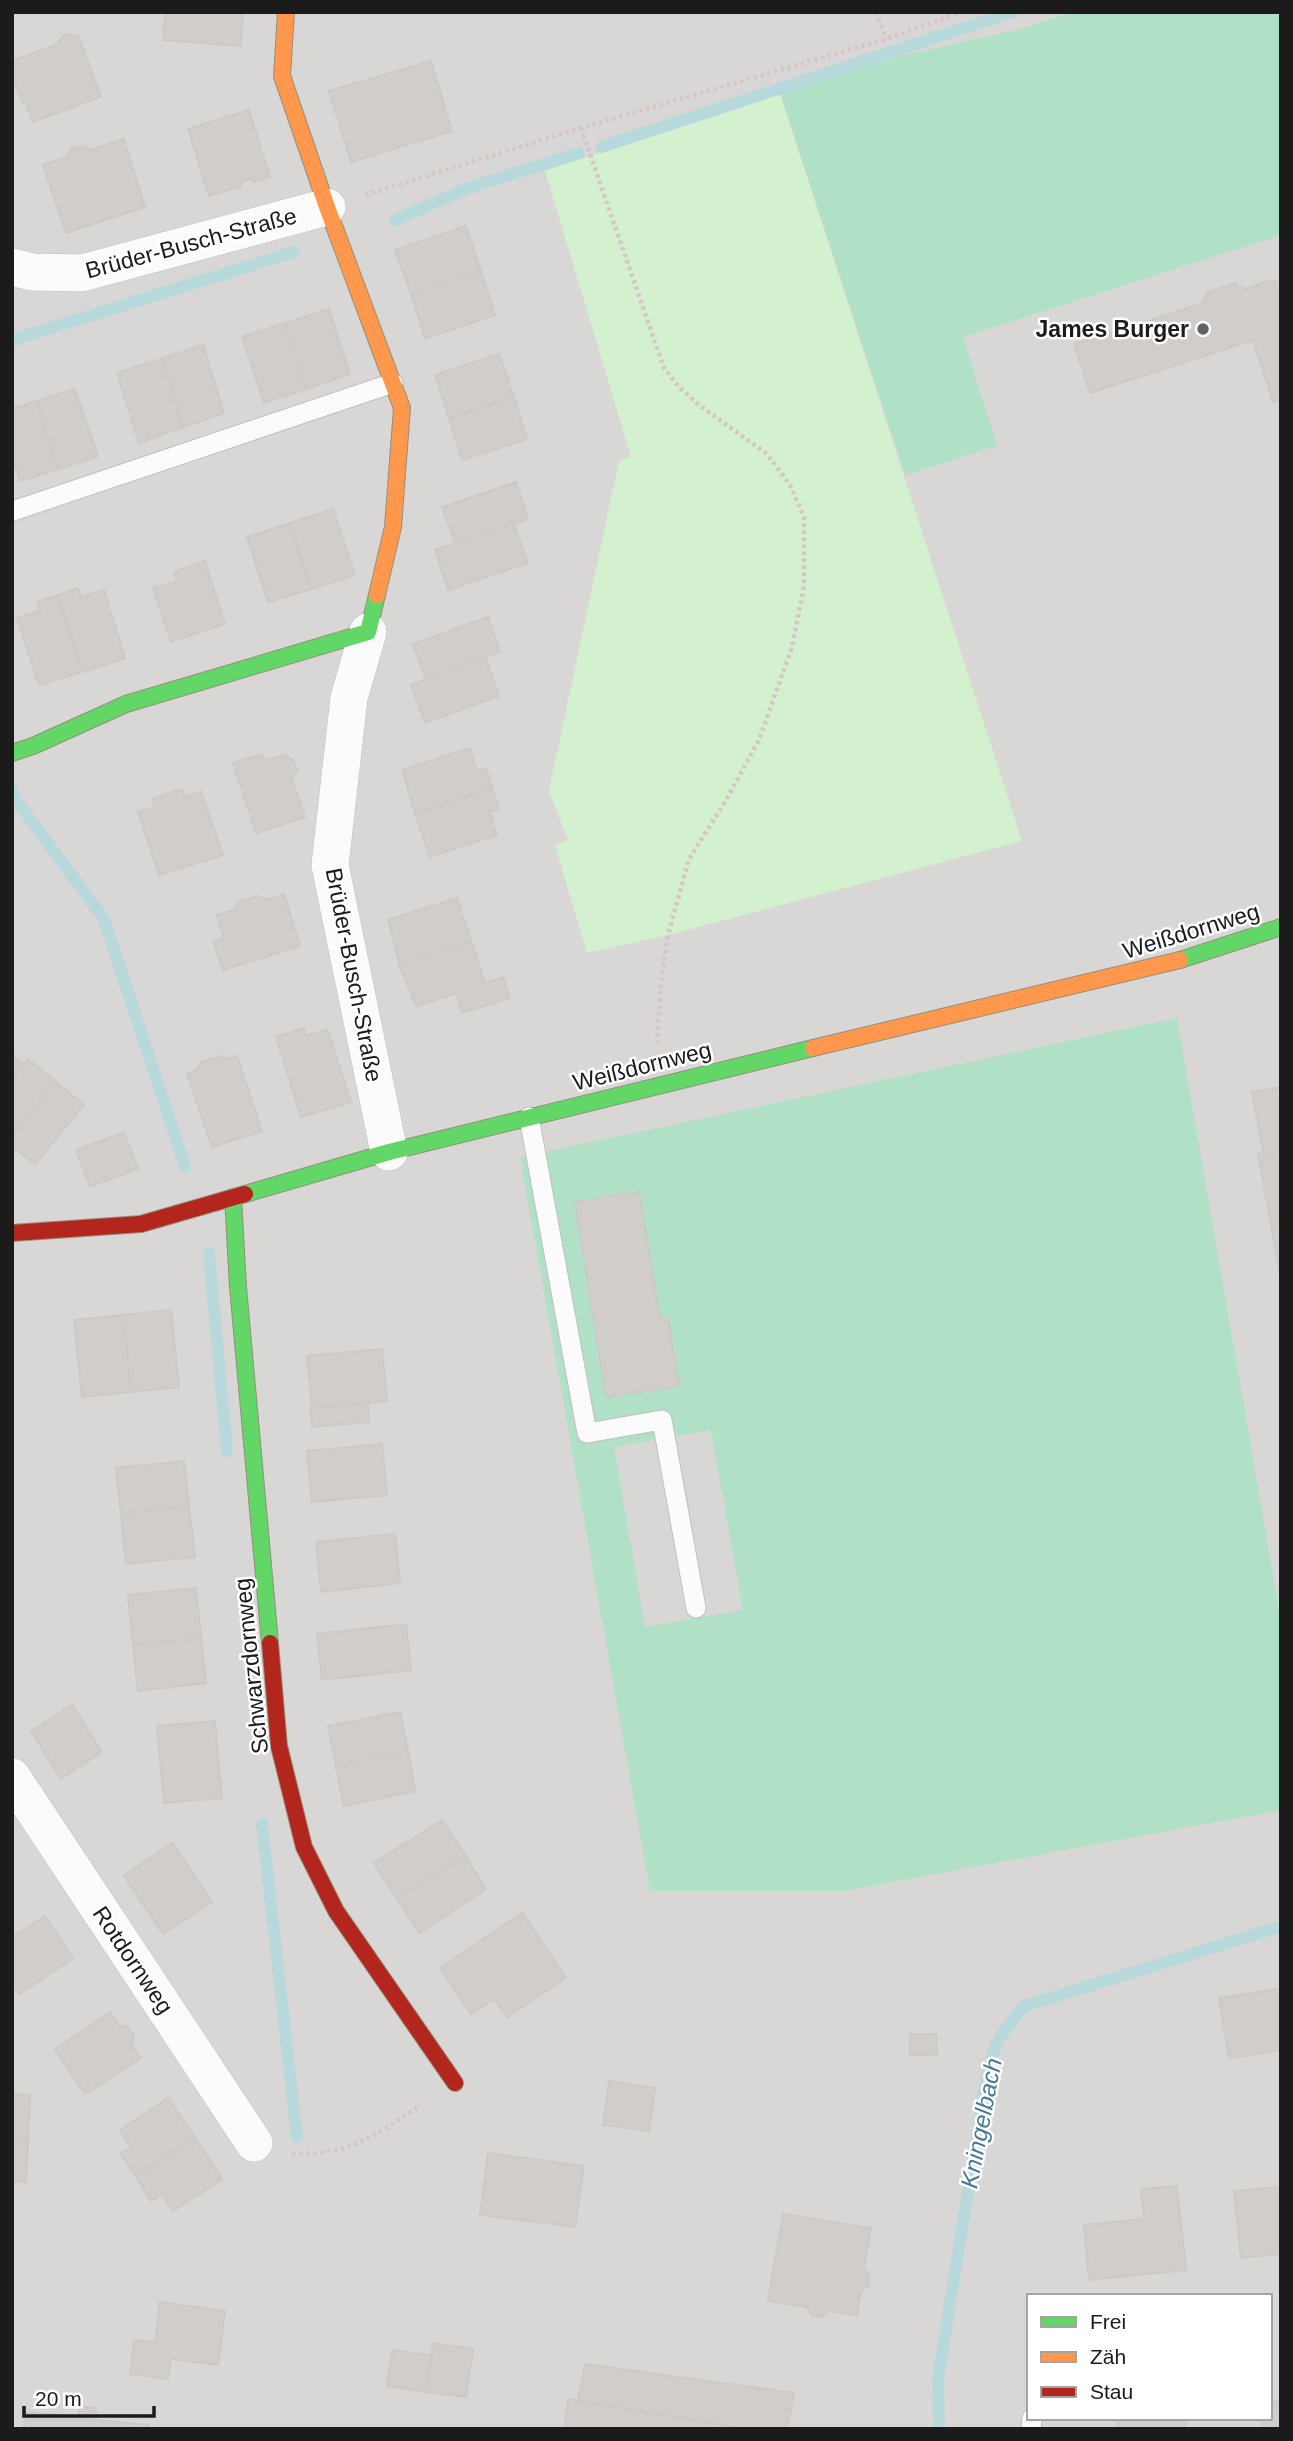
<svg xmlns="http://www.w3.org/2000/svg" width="1293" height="2441" font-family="Arial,sans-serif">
  <rect width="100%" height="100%" fill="#eae7e4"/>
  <path fill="#d9d7d6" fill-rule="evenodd" d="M12 12H1281V2429H12ZM1029 2296H1270V2418H1029Z"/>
  <path fill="#d3f0cf" d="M780 93 1022 841 668 935 587 953 555 845 568 840 549 791 619 461 631 457 545 171Z"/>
  <path fill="#b0e0c6" d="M1072 12H1281V235L963 337 997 446 905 475 780 93 896 57 1021 29Z
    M1177 1018 1281 1621V1810L843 1891H650L520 1157Z"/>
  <path fill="#d8d7d5" d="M711 1430 743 1610 645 1627 614 1447Z"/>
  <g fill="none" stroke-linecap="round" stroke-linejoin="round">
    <path stroke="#b8d9dc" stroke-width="12" d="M601 147 1013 12
      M395 220 468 188 579 153
      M12 340 294 252
      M12 791 16 800 104 919 185 1167
      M209 1253 227 1451
      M262 1824 297 2137
      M939 2429 938 2378 986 2080C993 2043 1000 2035 1024 2006L1276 1928"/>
  </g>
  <path fill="#d1cdcb" stroke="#cdc9c5" stroke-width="2" d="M159 12H243L241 46 163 40 165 13Z
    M68 34 79 37 101 97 33 122 26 103H23L12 75V61L58 44 62 36Z
    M431 61 452 131 351 162 329 91Z
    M249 110 270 177 253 182 252 178 240 183 241 186 209 196 188 129Z
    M124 139 145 207 66 233 43 165 67 157 71 149 82 146 91 150Z
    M466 226 481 271 411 294 395 250Z
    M481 271 495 315 425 339 411 294Z
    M1271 280 1281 285V400L1273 402 1253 340 1090 393 1074 344 1201 304 1207 293 1234 283 1245 289Z
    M329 309 350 374 307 389 285 323Z
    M285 323 307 389 264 403 242 337Z
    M203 345 224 413 183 427 161 359Z
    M499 354 514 397 449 418 435 375Z
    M161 359 183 427 139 443 117 373Z
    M75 389 98 456 59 469 37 401Z
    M514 397 527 439 462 460 449 418Z
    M37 401 59 469 20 481 12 456V409Z
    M516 482 528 519 455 543 442 507Z
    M333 509 355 575 311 589 290 523Z
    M290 523 311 589 268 602 247 537Z
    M514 524 528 563 448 590 435 550Z
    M205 561 225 624 171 642 153 588 177 581 174 572Z
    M78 588 81 597 104 590 125 658 82 672 58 595Z
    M58 595 82 672 39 685 17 618 40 611 37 602Z
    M488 617 500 652 426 679 413 644Z
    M485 657 499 696 425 723 411 685Z
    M470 748 476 771 486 768 492 788 415 813 402 770Z
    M258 755 268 760 283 755 293 760 297 771 292 779 305 817 256 833 233 763Z
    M492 788 499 809 490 812 497 835 430 857 415 813Z
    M182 789 185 797 201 791 223 855 159 875 138 812 155 807 152 799Z
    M284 894 300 946 223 970 213 941 224 938 217 915 234 910 238 902 259 896 266 900Z
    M457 898 471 941 399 964 388 920Z
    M471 941 485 983 503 977 510 998 462 1013 456 993 416 1006 399 964Z
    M304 1028 306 1036 327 1029 351 1102 301 1117 276 1037Z
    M12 1055 24 1064 12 1079Z
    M220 1056 228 1059 237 1056 262 1131 212 1147 187 1073 197 1070 201 1062Z
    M28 1059 56 1082 12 1136V1079Z
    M56 1082 84 1105 35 1164 12 1146V1136Z
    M1281 1087V1153L1264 1156 1252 1092Z
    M124 1132 138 1169 90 1187 76 1150Z
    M1258 1153 1264 1156 1281 1153V1281Z
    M639 1192 660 1319 668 1318 679 1386 606 1397 575 1202Z
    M171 1310 179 1387 131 1392 123 1315Z
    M123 1315 131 1392 82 1397 74 1320Z
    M382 1349 387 1401 312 1408 307 1356Z
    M368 1403 369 1422 312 1427 310 1408Z
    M382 1444 387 1495 312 1502 307 1451Z
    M184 1461 189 1506 121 1514 116 1468Z
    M189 1506 195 1557 126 1564 121 1514Z
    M395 1534 400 1583 321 1592 316 1542Z
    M196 1588 201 1638 133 1645 128 1595Z
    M406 1624 411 1670 322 1680 317 1634Z
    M201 1638 206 1683 138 1691 133 1645Z
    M72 1705 102 1752 61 1779 31 1731Z
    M400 1712 408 1751 336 1766 328 1726Z
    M215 1721 222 1798 164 1803 157 1726Z
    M408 1751 415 1791 344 1806 336 1766Z
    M442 1820 465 1855 397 1898 374 1863Z
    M173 1843 212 1902 163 1934 124 1876Z
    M465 1855 486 1889 419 1933 397 1898Z
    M522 1913 566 1978 507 2017 494 1999 471 2014 440 1968Z
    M45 1916 73 1958 19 1994 12 1983V1937Z
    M1281 1988V2050L1229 2058 1219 1998Z
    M110 2012 119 2025 128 2027 134 2036 132 2045 141 2058 85 2094 55 2049Z
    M910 2034H936L937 2055H910Z
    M609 2081 655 2088 649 2131 603 2125Z
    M12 2094 30 2095 28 2142H12Z
    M168 2098 195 2138 136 2177 120 2153 131 2147 120 2130Z
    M195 2138 222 2179 173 2211 162 2194 151 2201 136 2177Z
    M12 2142H28L26 2182 12 2181Z
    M488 2153 584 2166 575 2227 480 2215Z
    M1177 2186 1186 2270 1089 2280 1084 2225 1144 2219 1141 2189Z
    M1281 2187V2254L1241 2258 1234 2191Z
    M783 2214 871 2228 864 2267 869 2275 868 2286 861 2291 857 2315 829 2311 822 2317 812 2315 806 2307 768 2301Z
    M160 2302 225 2311 218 2365 171 2359 168 2379 130 2374 134 2340 155 2342Z
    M433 2343 473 2349 466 2397 426 2392Z
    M392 2350 431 2355 426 2392 387 2386Z
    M585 2364 794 2393 787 2429H745L578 2401Z
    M568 2399 698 2420 697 2429H564Z
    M1281 2401V2429H1262L1261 2418H1270V2402Z
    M79 2406 96 2408V2420L149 2425V2429H24L25 2412 79 2417Z
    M1117 2418H1186L1185 2429H1116Z
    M698 2420 745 2429H697Z"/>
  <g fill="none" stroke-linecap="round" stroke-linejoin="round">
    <defs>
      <path id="lane" d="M13 511 393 383
        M529 1117 587 1433 662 1420 696 1608
        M1031 2429 1032 2418"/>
      <path id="street" d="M12 267 32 272 82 273 327 207
        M368 632 349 698 330 865 389 1152
        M12 1777 254 2143"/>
      <path id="fast" d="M12 753 33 746 126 704 368 632 377 595
        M1180 960 1281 927
        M245 1194 389 1152 813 1048
        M233 1197 238 1287 270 1643"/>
      <path id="slow" d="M286 12 282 76 327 207 402 408 393 527 377 595
        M813 1048 1180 960"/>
      <path id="jam" d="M12 1233 141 1224 245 1194
        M270 1643 279 1746 304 1847 336 1911 455 2083"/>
    </defs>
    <use href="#lane" stroke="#c1bfbe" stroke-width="21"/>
    <use href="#street" stroke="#c1bfbe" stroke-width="38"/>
    <use href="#fast" stroke="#93917d" stroke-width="18"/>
    <use href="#slow" stroke="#93917d" stroke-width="18"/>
    <use href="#jam" stroke="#93917d" stroke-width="18"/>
    <path stroke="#d5c6c5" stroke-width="4.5" stroke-dasharray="3.5 3.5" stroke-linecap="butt" d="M876 12 886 39
      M581 128 664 368 680 388 699 405 767 454 790 485 804 517V586L792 647 759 740 725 802 689 859 668 935 661 983 657 1043
      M365 195 581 128 886 39 961 12
      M292 2153C350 2156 376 2135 421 2105"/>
    <use href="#lane" stroke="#fcfbfb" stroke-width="19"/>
    <use href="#street" stroke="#fcfbfb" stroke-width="37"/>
    <use href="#fast" stroke="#63d668" stroke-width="16"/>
    <use href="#slow" stroke="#ff974d" stroke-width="16"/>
    <use href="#jam" stroke="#b3261e" stroke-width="16"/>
  </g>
  <circle fill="#636261" stroke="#fff" stroke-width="2.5" cx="1203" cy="329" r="7"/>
  <g text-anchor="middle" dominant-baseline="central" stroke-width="5" stroke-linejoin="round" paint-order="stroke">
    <g font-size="23" fill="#1b1b1b" stroke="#fff">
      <text transform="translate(191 243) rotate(-15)">Brüder-Busch-Straße</text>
      <text transform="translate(1191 931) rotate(-17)">Weißdornweg</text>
      <text transform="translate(354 975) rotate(79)">Brüder-Busch-Straße</text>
      <text transform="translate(642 1066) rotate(-14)">Weißdornweg</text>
      <text transform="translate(251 1666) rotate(-96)">Schwarzdornweg</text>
      <text transform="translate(133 1960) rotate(56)">Rotdornweg</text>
    </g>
    <g font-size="23" font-weight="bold" fill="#1b1b1b" stroke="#fff" text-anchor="end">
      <text x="1189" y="329">James Burger</text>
    </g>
    <g font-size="24" font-style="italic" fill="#467897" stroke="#fff">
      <text transform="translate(981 2123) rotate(-79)">Kningelbach</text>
    </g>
  </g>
  <rect width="1293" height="2441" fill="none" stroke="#1b1b1b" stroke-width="28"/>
  <rect x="1027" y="2294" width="245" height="126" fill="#ffffff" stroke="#a4a4a4" stroke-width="2"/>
  <rect x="1041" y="2317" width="35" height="10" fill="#63d668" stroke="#a4a4a4" stroke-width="2"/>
  <text x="1090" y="2329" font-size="21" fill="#1b1b1b">Frei</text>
  <rect x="1041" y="2352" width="35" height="10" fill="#ff974d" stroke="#a4a4a4" stroke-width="2"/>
  <text x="1090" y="2364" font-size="21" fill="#1b1b1b">Zäh</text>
  <rect x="1041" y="2387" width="35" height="10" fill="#b3261e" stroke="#a4a4a4" stroke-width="2"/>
  <text x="1090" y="2399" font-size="21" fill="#1b1b1b">Stau</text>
  <path d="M24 2406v10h130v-10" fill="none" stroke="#1b1b1b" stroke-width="3.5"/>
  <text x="35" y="2406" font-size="21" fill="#1b1b1b" stroke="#ffffff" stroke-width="5" paint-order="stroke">20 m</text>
</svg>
